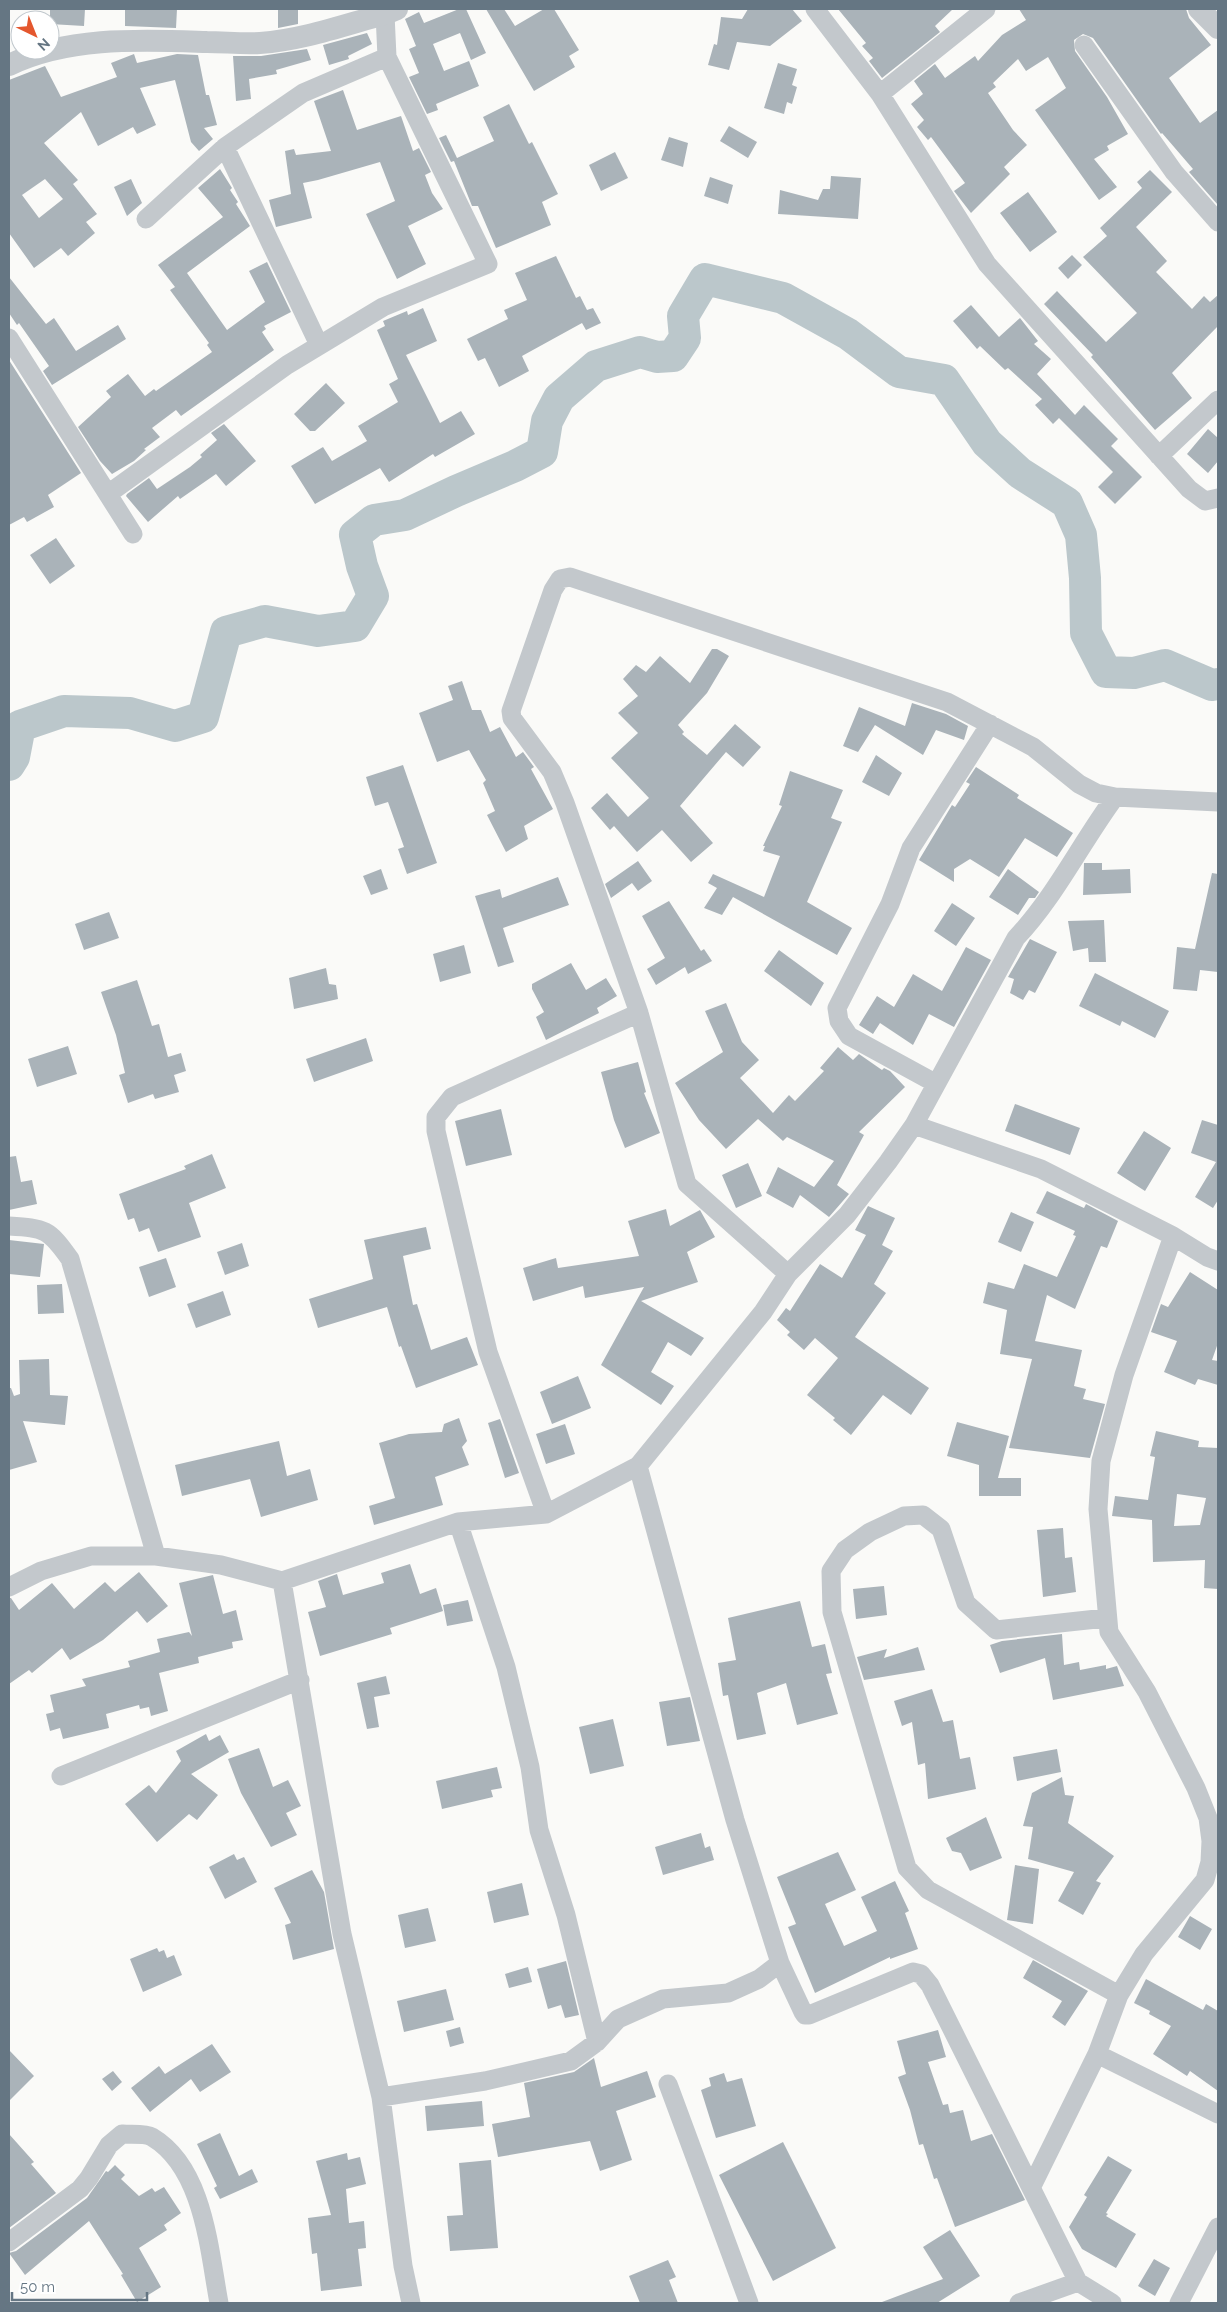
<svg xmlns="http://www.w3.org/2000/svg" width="1227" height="2312" font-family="Raleway,sans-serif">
  <rect width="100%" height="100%" fill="#fafaf8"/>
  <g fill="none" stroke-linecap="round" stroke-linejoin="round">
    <path stroke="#bbc7cb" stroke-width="32" d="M9 765 14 757 20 726 64 711 130 713 175 726 203 717 226 632 265 621 318 631 355 626 373 596 362 566 355 535 374 520 405 515 456 491 515 466 542 452 547 421 559 398 596 366 640 352 657 357 673 356 685 338 683 316 705 279 783 298 848 334 899 372 944 380 987 443 1020 473 1067 503 1081 535 1085 578 1086 633 1106 672 1134 673 1165 665 1212 685 1218 684"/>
  </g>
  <path fill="#aab3b9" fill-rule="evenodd" d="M50 9H85L84 26 50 24Z
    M125 9H177L176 28 125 26Z
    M278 9H298V24L278 28Z
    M459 9H466L486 53 471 60 460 33 433 44 444 71 469 61 479 86 436 104 438 110 427 114 409 77 419 73 409 49 416 46 405 19 419 12 424 23Z
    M486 9H504L515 26 544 9H554L579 50 569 56 575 67 534 91Z
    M748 9H792L802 21 770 46 737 42 729 70 708 65 714 44 717 45 721 17 742 19Z
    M838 9H953L935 26 940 32 882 78 869 61 873 58 862 46 866 43Z
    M1019 9H1186L1189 18 1211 45 1169 78 1200 123 1218 110V205L1189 172 1193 169 1162 133 1161 134 1093 38 1083 34 1074 40 1075 51 1107 97 1128 134 1107 146 1109 150 1094 159 1117 187 1099 200 1035 110 1066 88 1048 57 1026 71 1018 59 993 83 996 87 988 93 1013 130 1027 145 1004 167 1010 174 971 213 954 191 965 183 931 137 928 140 917 127 924 120 911 104 923 94 914 81 935 64 945 78 975 56 978 61 1002 35 1026 20Z
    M367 33 372 44 348 56 349 59 329 65 323 45Z
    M307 49 311 60 276 70 277 74 249 79 251 99 236 101 233 56H261Z
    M134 54 137 63 177 54 198 55 206 95H209L217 125 204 128 213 139 199 151 191 142 175 80 140 88 156 125 137 134 133 127 98 146 81 112 44 143 78 180 73 184 97 214 86 222 95 233 68 256 61 248 34 268 9 233V80L45 66 61 97 117 77 111 63ZM45 179 63 199 39 218 22 195Z
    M778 63 797 69 792 85 797 87 792 104 787 102 784 114 764 108Z
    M343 90 357 130 401 116 413 151 419 148 431 172 425 175 432 193 443 209 408 226 426 264 397 279 366 214 395 201 380 162 318 180 303 183 312 218 276 227 269 200 291 194 285 151 294 149 296 155 331 151 314 101Z
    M509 104 529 144 532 142 558 194 542 202 551 225 496 248 478 206H472L454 161 451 162 439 138 446 135 457 158 494 141 483 117Z
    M729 126 757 142 748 158 720 141Z
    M669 137 688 143 683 167 661 160Z
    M615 152 628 178 601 191 589 165Z
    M220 169 232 188 230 190 238 202 236 204 250 226 187 273 227 330 265 302 249 271 267 262 291 312 264 326 266 329 262 332 274 350 181 416 176 410 152 428 160 437 144 449 146 450 134 461 112 474 100 461 78 427 111 397 106 391 128 374 145 396 154 389 156 391 212 352 207 345 209 343 170 290 175 287 158 265 223 217 198 188Z
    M1150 170 1172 192 1136 227 1167 261 1156 272 1192 309 1204 296 1210 302 1218 295V326L1172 373 1192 398 1155 430 1091 357 1093 355 1044 304 1057 291 1106 342 1137 313 1083 257 1107 236 1100 228 1142 188 1137 182Z
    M831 176 861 178 858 219 778 214 780 190 818 200 823 189H830Z
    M710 177 733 185 728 204 704 196Z
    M131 179 142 203 127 216 114 187Z
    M1028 192 1057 232 1030 252 1000 213Z
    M1072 255 1082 265 1068 279 1058 268Z
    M556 256 576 298 580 296 587 310 593 308 601 323 586 330 582 323 522 356 529 371 499 387 485 358 478 361 467 339 508 319 504 310 527 300 515 273Z
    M9 277 46 324 54 318 76 351 118 325 126 339 52 385 43 371 49 366 19 323 17 325 9 313Z
    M971 305 999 337 1020 318 1038 341 1034 344 1051 359 1037 374 1075 415 1084 405 1118 439 1111 446 1142 477 1115 504 1098 487 1113 472 1059 418 1053 424 1035 405 1042 399 1008 368 1005 370 980 346 977 349 953 321Z
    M423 308 437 341 406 355 440 423 461 411 475 434 435 457 433 454 389 482 380 468 315 504 291 466 323 447 332 461 367 441 358 426 398 402 389 384 398 379 377 330 385 326 383 321 407 311 408 315Z
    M9 360 81 473 48 495 54 507 27 522 24 517 9 525Z
    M326 383 345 403 315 431H310L294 414Z
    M224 424 256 461 226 486 216 474 180 499 178 496 148 522 126 496 127 494 149 478 157 489 190 467 202 457 200 455 217 440 211 433Z
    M1208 429 1218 438V461L1208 473 1187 454Z
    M56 538 75 566 50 584 30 555Z
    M712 649H717L729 656 707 693 678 725 684 732 682 734 707 755 735 724 761 747 743 767 726 752 680 806 713 843 691 862 662 830 637 852 614 826 610 830 591 808 607 793 628 817 649 798 611 758 638 733 618 713 638 696 623 679 636 665 646 672 660 656 690 683Z
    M462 681 472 710H481L490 732 500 727 516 757 523 752 534 767 531 769 553 809 524 826 528 839 506 852 487 815 495 811 483 783 486 780 469 750 437 762 419 713 453 700 448 686Z
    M912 703 946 714 968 726 964 740 936 730 923 755 875 725 858 752 843 746 859 707 905 726Z
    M876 755 902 773 889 796 862 782Z
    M403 765 437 863 407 874 398 849 404 847 388 802 375 806 366 777Z
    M976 767 1019 795 1017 798 1073 833 1057 857 1025 838 999 877 970 859 954 869V882L919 860 952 805 955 807 970 784 966 782Z
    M790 771 843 790 831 818 842 822 807 902 852 928 837 955 733 897 722 915 704 908 717 888 708 883 713 874 764 897 780 856 763 851 765 846H763L782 806 779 805Z
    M638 861 652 881 638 891 632 883 611 898 605 884Z
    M1084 863H1102V870L1130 869 1131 893 1083 895Z
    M381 869 388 889 371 895 363 876Z
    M1008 869 1039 892 1035 898H1029L1018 915 989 897Z
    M1212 873 1218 874V972L1200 970 1197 991 1173 989 1177 947 1195 949Z
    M558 877 569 905 503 928 514 962 498 967 475 896 500 889 502 898Z
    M669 901 701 951 704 949 712 961 688 974 685 967 656 985 647 969 665 958 642 916Z
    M952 903 975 918 956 946 934 931Z
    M109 912 119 938 84 950 75 924Z
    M1104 920 1106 962H1089L1088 948 1073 951 1068 921Z
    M1030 939 1057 952 1035 993 1029 990 1023 1000 1010 993 1014 979 1008 977Z
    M464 945 471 973 440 982 433 954Z
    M966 947 991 960 954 1027 929 1014 913 1045 880 1023 873 1034 859 1025 877 996 894 1007 913 974 942 991Z
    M779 950 824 983 811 1006 764 971Z
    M571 963 586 990 606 978 617 996 597 1008 599 1013 546 1040 536 1017 544 1012 532 989V984Z
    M326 968 329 984 336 985 338 999 294 1009 289 978Z
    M1095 973 1169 1011 1155 1038 1122 1021 1120 1026 1079 1006Z
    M137 980 152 1026 159 1024 168 1057 181 1053 186 1071 174 1075 179 1092 155 1099 153 1094 128 1103 119 1075 125 1073 116 1035 101 992Z
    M726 1003 742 1042 759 1060 740 1078 773 1113 789 1095 795 1101 824 1071 820 1068 838 1047 853 1060 859 1054 882 1070 884 1068 890 1071 905 1087 859 1132 864 1135 837 1185 849 1194 829 1217 800 1195 793 1208 766 1193 778 1167 814 1187 834 1161 787 1137 783 1141 758 1119 726 1149 699 1120 675 1083 723 1052 705 1011Z
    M366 1038 373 1061 314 1082 306 1059Z
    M68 1046 77 1074 37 1087 28 1059Z
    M638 1062 646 1092 644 1093 660 1133 625 1148 614 1120 601 1072Z
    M1015 1104 1080 1128 1070 1155 1005 1131Z
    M501 1109 512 1155 466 1166 455 1121Z
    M1202 1120 1218 1125V1200L1213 1208 1195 1197 1216 1162 1191 1153Z
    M1144 1131 1171 1148 1145 1191 1117 1173Z
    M212 1154 226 1188 189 1203 201 1237 158 1252 149 1228 139 1232 134 1218 128 1220 119 1194 186 1169 184 1166Z
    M16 1156 21 1182 32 1180 37 1204 9 1210V1157Z
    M748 1163 762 1196 736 1208 722 1175Z
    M1047 1191 1084 1208 1086 1204 1118 1221 1107 1248 1101 1246 1075 1309 1047 1295 1035 1341 1082 1350 1074 1386 1086 1389 1083 1399 1105 1404 1090 1458 1009 1448 1032 1359 1000 1354 1007 1310 983 1303 988 1282 1014 1289 1024 1264 1057 1277 1076 1236 1073 1235 1075 1231 1036 1213Z
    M868 1206 895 1218 882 1245 893 1251 874 1284 886 1293 855 1337 929 1388 911 1415 883 1395 851 1435 833 1420 835 1418 807 1395 838 1358 815 1338 804 1350 787 1335 790 1332 777 1320 786 1308 790 1311 820 1264 842 1278 866 1235 855 1230Z
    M666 1209 670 1226 700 1210 715 1237 687 1252 698 1282 641 1301 704 1338 691 1356 668 1342 651 1372 674 1386 661 1405 601 1365 644 1287 585 1298 583 1286 533 1301 523 1268 556 1258 558 1268 639 1256 628 1221Z
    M1011 1212 1034 1222 1021 1252 998 1242Z
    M426 1227 431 1249 403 1256 413 1305 417 1304 431 1350 467 1337 478 1365 416 1388 401 1346 399 1347 387 1307 318 1328 309 1299 373 1279 364 1240Z
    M9 1240 44 1244 40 1277 9 1274Z
    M242 1243 249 1266 225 1275 217 1252Z
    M166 1258 176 1287 149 1297 139 1267Z
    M1190 1272 1218 1290V1343L1212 1360 1218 1361V1385L1198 1379 1195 1385 1164 1372 1177 1341 1151 1332 1161 1304 1168 1307Z
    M62 1284 64 1313 38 1314 37 1285Z
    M223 1291 231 1315 196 1328 187 1304Z
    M49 1359 50 1395 68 1396 65 1425 23 1421 37 1462 9 1470V1388H11L14 1396 20 1394 19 1360Z
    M578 1376 591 1408 552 1424 540 1392Z
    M459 1418 467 1441 462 1447 469 1465 435 1477 443 1505 374 1525 369 1506 395 1498 379 1443 409 1434 442 1432 444 1424Z
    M500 1419 519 1473 505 1478 488 1423Z
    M957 1422 1009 1436 998 1478H1021V1496H979V1465L947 1456Z
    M565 1424 575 1454 546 1464 536 1434Z
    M1156 1431 1199 1441 1198 1447 1218 1448V1589L1204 1588 1205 1560 1153 1562 1152 1520 1112 1516 1115 1496 1148 1500 1155 1457 1150 1456ZM1177 1494 1206 1498 1200 1525 1174 1526Z
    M279 1441 287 1476 310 1469 318 1500 261 1517 250 1479 182 1496 175 1465Z
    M1063 1528 1065 1558 1072 1557 1076 1592 1043 1597 1037 1530Z
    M410 1564 420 1594 436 1588 443 1611 390 1628 392 1634 320 1656 308 1612 326 1607 318 1581 337 1574 343 1595 384 1583 381 1573Z
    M139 1572 168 1606 147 1623 137 1611 103 1640 70 1660 62 1648 32 1673 29 1670 9 1684V1598H11L19 1610 52 1583 74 1609 105 1582 115 1592Z
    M213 1575 223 1614 236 1610 243 1640 232 1642 233 1648 198 1657 199 1663 159 1673 168 1711 151 1716 149 1707 140 1709 139 1705 106 1714 109 1728 63 1739 60 1728 50 1731 46 1714 54 1712 50 1695 86 1686 82 1679 130 1667 128 1661 160 1652 157 1639 189 1632 192 1636 179 1583Z
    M884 1586 887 1615 856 1619 853 1589Z
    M468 1600 473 1621 447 1626 443 1605Z
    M800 1601 812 1647 825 1644 832 1673 826 1674 838 1714 797 1725 786 1683 757 1693 766 1734 737 1740 728 1695 723 1696 718 1663 736 1660 728 1618Z
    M1062 1634 1064 1665 1079 1662 1080 1670 1106 1665V1669L1117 1666 1124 1686 1053 1700 1045 1658 1000 1673 990 1645 1002 1641Z
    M918 1647 925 1670 864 1680 857 1657 887 1649 884 1658Z
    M386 1676 390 1694 374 1697 379 1727 367 1729 357 1683Z
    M932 1689 943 1722 953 1720 960 1759 970 1757 976 1789 928 1799 925 1763 918 1765 912 1722 902 1726 894 1701Z
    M690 1697 700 1741 667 1746 659 1702Z
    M613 1719 624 1766 590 1774 579 1727Z
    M206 1734 209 1741 220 1735 229 1752 191 1774 218 1795 197 1820 189 1814 157 1842 125 1804 149 1785 156 1793 181 1761 176 1751Z
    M259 1748 273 1787 288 1780 301 1806 286 1813 297 1835 271 1847 241 1793 228 1759Z
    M1057 1749 1061 1772 1017 1781 1013 1757Z
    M497 1767 502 1788 491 1790 493 1797 442 1809 436 1781Z
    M1062 1777 1065 1795 1074 1796 1068 1823 1114 1856 1096 1881 1101 1883 1083 1915 1058 1901 1074 1872 1028 1859 1033 1827 1023 1826 1032 1793Z
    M986 1817 1002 1858 970 1871 961 1853 952 1851 946 1838Z
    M701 1833 705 1848 710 1846 714 1860 663 1875 655 1847Z
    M838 1852 856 1890 825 1904 844 1946 877 1931 861 1897 895 1881 909 1911 905 1913 918 1949 890 1959V1957L815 1993 788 1927 796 1924 777 1877Z
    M234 1854 237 1860 244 1857 257 1882 225 1899 209 1867Z
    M1015 1865 1039 1869 1033 1924 1007 1920Z
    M312 1870 324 1892 334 1949 293 1960 285 1925 291 1923 274 1888Z
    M522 1883 529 1915 494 1923 487 1892Z
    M428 1908 436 1941 405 1948 398 1915Z
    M1190 1916 1212 1929 1200 1950 1178 1937Z
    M157 1948 159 1952 164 1950 167 1958 174 1955 182 1975 143 1992 130 1959Z
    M1033 1960 1088 1991 1065 2026 1052 2017 1062 2001 1023 1978Z
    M566 1961 579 2015 565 2018 561 2005 548 2009 537 1969Z
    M528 1967 532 1982 509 1988 505 1974Z
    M1146 1979 1203 2010 1206 2004 1218 2011V2091L1190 2071 1187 2076 1153 2054 1171 2026 1149 2014 1150 2011 1134 2003Z
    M446 1989 454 2020 404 2032 397 2001Z
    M460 2027 464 2043 450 2047 446 2031Z
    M938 2030 946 2057 928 2062 943 2105 948 2104 950 2113 963 2110 971 2141 992 2134 1025 2200 955 2227 937 2178 934 2179 923 2144 919 2145 910 2110 898 2077 906 2074 897 2041Z
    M212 2044 231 2072 200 2092 191 2079 150 2112 131 2088 159 2066 165 2074Z
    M9 2050 34 2076 9 2101Z
    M594 2058 601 2087 647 2071 656 2097 616 2111 632 2160 600 2171 590 2141 498 2157 492 2124 530 2117 524 2083 574 2072Z
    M113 2071 122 2082 112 2091 102 2079Z
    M724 2073 727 2082 742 2078 756 2126 716 2138 701 2090 711 2086 709 2078Z
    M482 2101 484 2126 427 2131 425 2106Z
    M220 2133 239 2176 252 2169 258 2182 220 2199 214 2188 217 2186 197 2144Z
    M9 2134 34 2162 31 2164 56 2193 9 2228Z
    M783 2142 836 2248 773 2281 719 2175Z
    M347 2153 348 2160 360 2157 366 2184 346 2189 349 2223 364 2221 366 2248 358 2249 362 2286 321 2291 317 2253 312 2254 308 2218 331 2215 316 2161Z
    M1108 2156 1132 2170 1106 2213 1108 2214 1106 2216 1136 2234 1116 2268 1082 2249 1069 2227 1087 2197 1084 2195Z
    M491 2160 498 2248 450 2251 447 2216 463 2215 459 2163Z
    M115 2165 125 2175 121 2179 139 2196 152 2188 155 2192 164 2187 181 2213 164 2225 167 2230 139 2248 161 2287 137 2302 121 2275 123 2274 89 2221 25 2275 9 2253 16 2251 87 2198 106 2171 108 2172Z
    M950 2230 980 2276 937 2303H882V2302L943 2279 923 2247Z
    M1154 2259 1170 2268 1155 2296 1138 2286Z
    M668 2260 676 2277 669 2280 678 2303H640L629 2276Z"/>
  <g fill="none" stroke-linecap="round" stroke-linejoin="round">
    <path stroke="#c3c8cc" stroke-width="19" d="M815 9 880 94 987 264 1189 489 1205 501 1218 498
      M1084 45 1174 172 1218 222
      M880 94 986 9
      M225 147 319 345
      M146 219 225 147 303 93 387 57
      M9 338 133 534
      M1159 456 1218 400
      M108 494 287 365 383 307 488 264 387 57 385 14
      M935 1083 849 1036 839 1021 837 1008 890 904 911 848 990 724
      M914 1125 1041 1169 1173 1236 1207 1257 1218 1261
      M9 1226C45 1228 49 1229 70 1259L156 1556
      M788 1274 687 1184 639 1013 565 803 552 772 512 718 511 711 553 590 560 579 570 577 947 702 1033 747 1079 784 1096 793 1115 797 1218 802
      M638 1466 735 1820 780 1963 803 2012 805 2015H809L913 1972 921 1974 930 1985 1078 2282
      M546 1514 488 1352 436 1131V1117L452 1097 639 1013
      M458 1522 506 1667 530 1767 539 1830 566 1915 597 2042
      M9 1587 41 1571 91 1556H156L221 1565 282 1581
      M1106 1618 996 1630 966 1603 941 1529 923 1515 904 1516 870 1532 845 1550 831 1571 832 1612 907 1868 928 1890 1119 1995
      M61 1776 300 1680
      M1097 2054 1218 2114
      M668 2084 749 2303
      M381 2097 485 2081 571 2061 597 2042 618 2019 663 1999 728 1993 759 1979 780 1963
      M1031 2188 1097 2054 1119 1995 1144 1954 1205 1880 1210 1862 1211 1841 1208 1818 1196 1788 1147 1692 1109 1632 1098 1509 1101 1461 1124 1375 1173 1236
      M9 2242 80 2189 89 2178 109 2145 122 2134C130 2135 145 2133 152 2137 204 2168 209 2250 219 2303
      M411 2303 403 2266 381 2097 342 1934 282 1581 458 1522 546 1514 638 1466 763 1312 788 1274 847 1215 888 1162 914 1125 1016 938C1055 897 1081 843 1115 797
      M1019 2303 1078 2282 1112 2303
      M1179 2303 1218 2227"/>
    <path stroke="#c3c8cc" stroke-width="22" d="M1199 9 1218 28
      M9 65C69 36 142 40 207 42 224 42 242 44 260 43 303 40 344 25 385 14L397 9"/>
  </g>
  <rect width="1227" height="2312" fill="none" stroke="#657683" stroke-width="20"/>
  <g transform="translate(35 35) rotate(137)"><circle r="24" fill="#ffffff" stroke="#c1c8cd"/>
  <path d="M0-4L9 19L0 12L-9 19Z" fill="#e4572e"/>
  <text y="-8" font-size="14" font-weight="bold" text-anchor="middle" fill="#657683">N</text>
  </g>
  <path d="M12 2292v8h135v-8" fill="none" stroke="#657683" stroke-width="2.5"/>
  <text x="20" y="2292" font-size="15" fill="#657683" stroke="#ffffff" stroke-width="4" paint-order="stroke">50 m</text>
</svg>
